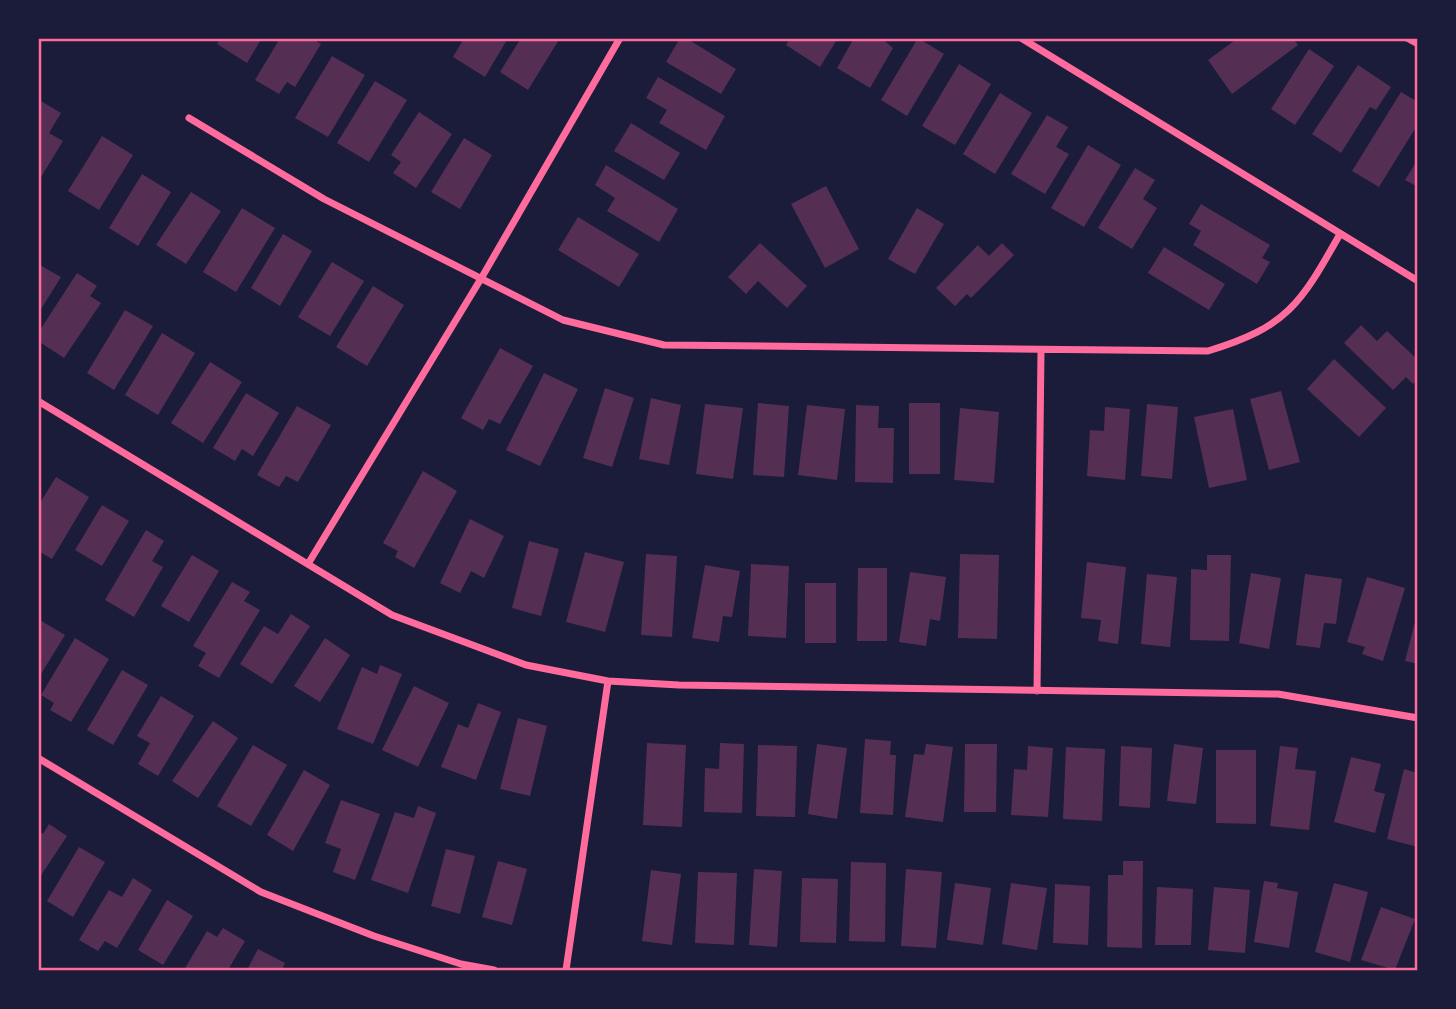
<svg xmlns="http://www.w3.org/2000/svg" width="1456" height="1009" font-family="'Sofia Sans Condensed',sans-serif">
  <rect width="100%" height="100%" fill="#1b1b3a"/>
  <path fill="#542f53" d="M221 38H262L247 63 217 44Z
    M280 38H311L321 44 295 87 287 82 279 94 255 80Z
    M464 38H508L485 77 453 57Z
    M521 38H560L528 90 500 72Z
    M680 38H686L736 69 721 94 666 62Z
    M790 38H838L820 67 786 45Z
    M854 38H881L893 48 870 88 837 68Z
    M918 38 944 54 907 116 881 100Z
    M1238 38H1293L1298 45 1232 94 1208 60Z
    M1309 49 1334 66 1295 125 1271 109Z
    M332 56 365 75 328 137 295 118Z
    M959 64 991 84 955 145 922 126Z
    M1358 65 1391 87 1376 110 1370 107 1341 153 1312 134Z
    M658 77 725 116 706 150 659 123 667 110 646 98Z
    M375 81 407 100 369 162 337 143Z
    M1401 92 1418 102V124L1379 187 1352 171Z
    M1000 93 1032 113 995 174 963 154Z
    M41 101 61 113 49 133 63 141 38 182Z
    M419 112 452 134 416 188 393 173 401 162 391 155Z
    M1047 115 1068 127 1056 147 1069 154 1045 194 1011 174Z
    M631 123 680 153 664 180 614 151Z
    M102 136 133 155 99 210 68 191Z
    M464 138 492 155 460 209 431 192Z
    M1088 145 1121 165 1084 227 1051 208Z
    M1418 159V187L1405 180Z
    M606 165 678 209 659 242 607 211 615 198 595 185Z
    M1135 168 1155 180 1143 199 1157 208 1132 249 1098 228Z
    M142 174 171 192 138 246 109 228Z
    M826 186 859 249 825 268 791 204Z
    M191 192 221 211 186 264 156 245Z
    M1201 204 1270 245 1262 258 1270 262 1257 284 1193 245 1201 231 1189 224Z
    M242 208 275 228 236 292 203 272Z
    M917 208 944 224 915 274 888 259Z
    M578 217 639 254 619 287 558 250Z
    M283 234 312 251 280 306 251 288Z
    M760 243 807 286 787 308 758 281 746 294 728 277Z
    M1002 243 1014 255 971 298 967 294 955 306 936 288 978 245 989 256Z
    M1164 247 1225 284 1209 310 1148 273Z
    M332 262 364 281 330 336 298 317Z
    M38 264 61 277 38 314Z
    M77 273 97 286 90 296 101 303 64 358 38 341V333Z
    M373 286 404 305 367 366 336 347Z
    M125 310 153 326 114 390 87 373Z
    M1361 325 1377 341 1387 331 1418 360V379L1413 384 1406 377 1393 390 1344 343Z
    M162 333 195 353 158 415 125 395Z
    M500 348 533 366 500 424 489 419 483 430 461 418Z
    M1334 359 1386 408 1359 437 1307 389Z
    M210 362 242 382 203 443 171 423Z
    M544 373 578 389 540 466 506 450Z
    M605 388 634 398 612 467 583 458Z
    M1281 391 1300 462 1269 470 1250 399Z
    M246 393 279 413 253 456 242 449 235 461 213 448Z
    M651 398 681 405 669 465 639 459Z
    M758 403 789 406 784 477 753 475Z
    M909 403H940V474H909Z
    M705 404 743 408 733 479 696 474Z
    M1147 404 1178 407 1172 479 1141 476Z
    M807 405 845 409 837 480 798 475Z
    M856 405 879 406 878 428H894L893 483 855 482Z
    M297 406 331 425 298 482 286 476 279 487 257 475Z
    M1105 407 1130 409 1125 480 1087 476 1090 430 1104 431Z
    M960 408 999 412 994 483 954 480Z
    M1233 409 1247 480 1209 488 1194 417Z
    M423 471 457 491 414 568 395 557 398 551 383 543Z
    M56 477 89 497 52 559 38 551V506Z
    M102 505 129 521 102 566 75 550Z
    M470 519 504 536 484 578 471 571 460 593 440 583Z
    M146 530 164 541 152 561 163 567 134 617 105 600Z
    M529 541 559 549 541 616 512 608Z
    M585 552 624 562 605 632 566 622Z
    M646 554 677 556 672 637 641 635Z
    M960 554 999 555 997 639 958 638Z
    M192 555 219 571 189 622 161 606Z
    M1207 555H1231L1229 641 1190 640 1191 569 1207 570Z
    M1087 562 1126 567 1118 644 1098 641 1101 620 1081 618Z
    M751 564 789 566 786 638 748 636Z
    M705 565 740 571 732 617 723 616 719 642 692 638Z
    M858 568H887V641H857Z
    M910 572 946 577 940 621 930 619 926 646 899 642Z
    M1251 573 1281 578 1269 649 1239 643Z
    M1147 574 1177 577 1170 647 1141 644Z
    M1305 574 1342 579 1336 624 1324 623 1320 648 1296 645Z
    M1367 577 1405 588 1383 661 1362 654 1365 647 1347 642Z
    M232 582 250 592 244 601 260 610 219 678 198 666 206 653 193 646Z
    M805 583H836V643H805Z
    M1418 610V664L1405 661Z
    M291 614 310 626 272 684 240 664 264 626 278 634Z
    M38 619 65 635 41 674 38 673Z
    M75 638 109 659 71 722 50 710 54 703 41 695Z
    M325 638 350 655 320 702 294 686Z
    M380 665 402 674 373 744 337 729 362 667 377 674Z
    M122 670 148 685 113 745 87 730Z
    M414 686 449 703 418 767 382 750Z
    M161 696 194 716 158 776 138 764 150 743 137 736Z
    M478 703 501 712 476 780 441 767 458 724 468 728Z
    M518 718 547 726 530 796 500 789Z
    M213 721 238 738 198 798 172 781Z
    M865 739 891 741 890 755H896L893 815 860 813Z
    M647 743 686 745 682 827 643 825Z
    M720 743 744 744 742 813 704 812 705 768 719 769Z
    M817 744 847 748 837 819 808 814Z
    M926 744 953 747 943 822 905 817 914 754 924 755Z
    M965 744H997L996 812H964Z
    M1174 744 1203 748 1196 804 1167 801Z
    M253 745 287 765 251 826 217 806Z
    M758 745 797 746 795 817 756 816Z
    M1028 746 1053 748 1048 817 1011 815 1014 769 1027 770Z
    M1121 746 1152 748 1150 808 1119 806Z
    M1280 746 1298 748 1295 769 1316 771 1309 830 1270 826Z
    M1066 747 1105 749 1102 821 1063 819Z
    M1216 750H1256V824L1216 823Z
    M1351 757 1381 764 1374 791 1385 794 1375 833 1334 822Z
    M1404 769 1418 773V847L1387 839Z
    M304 770 330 785 293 851 267 835Z
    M341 800 380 814 355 880 333 872 341 849 325 843Z
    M418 806 436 813 408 893 371 880 395 812 414 818Z
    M49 824 67 836 38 880V831L43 834Z
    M79 847 105 862 73 917 47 901Z
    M446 849 475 856 460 914 431 906Z
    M498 861 527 869 512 925 482 917Z
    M1123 861H1143L1142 948 1107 947 1108 875H1123Z
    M851 862 886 863 885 942 849 941Z
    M754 869 782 871 777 947 749 945Z
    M906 869 942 872 936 948 901 946Z
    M651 870 681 874 672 945 642 941Z
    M698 872 737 873 734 945 695 943Z
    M133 878 152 890 117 948 105 941 98 951 79 940 109 890 122 897Z
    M802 878 838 879 836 943 800 942Z
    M1264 881 1278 883 1277 888 1298 892 1289 948 1254 942Z
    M955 883 991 888 983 945 947 940Z
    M1011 883 1047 888 1037 950 1002 944Z
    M1334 883 1368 892 1350 962 1315 952Z
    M1055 884 1090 886 1088 945 1053 943Z
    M1157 887 1193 889 1191 945H1155Z
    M1214 887 1250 890 1245 953 1208 950Z
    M167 900 193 916 163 965 138 950Z
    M1381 907 1415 919 1395 970 1361 960Z
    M223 928 245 941 228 970H184L207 931 217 937Z
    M258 949 285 963 282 970H247Z"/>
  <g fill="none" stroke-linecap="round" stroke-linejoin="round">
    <path stroke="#ff6b9d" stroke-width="7" d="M1021 38 1418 281
      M1407 38 1418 44
      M189 118 324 199 563 320 664 345 1208 351C1288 327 1301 303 1340 234
      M38 401 392 615 526 665 608 681 679 685 1278 694 1418 718
      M308 564 482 277 620 38
      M1037 691 1041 351
      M38 758 261 892 374 936 461 964 494 970
      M566 970 608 681"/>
  </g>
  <rect width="1456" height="1009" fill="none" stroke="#1b1b3a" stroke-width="80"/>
  <rect x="40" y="40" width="1376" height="929" fill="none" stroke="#ff6b9d" stroke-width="2.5"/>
</svg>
